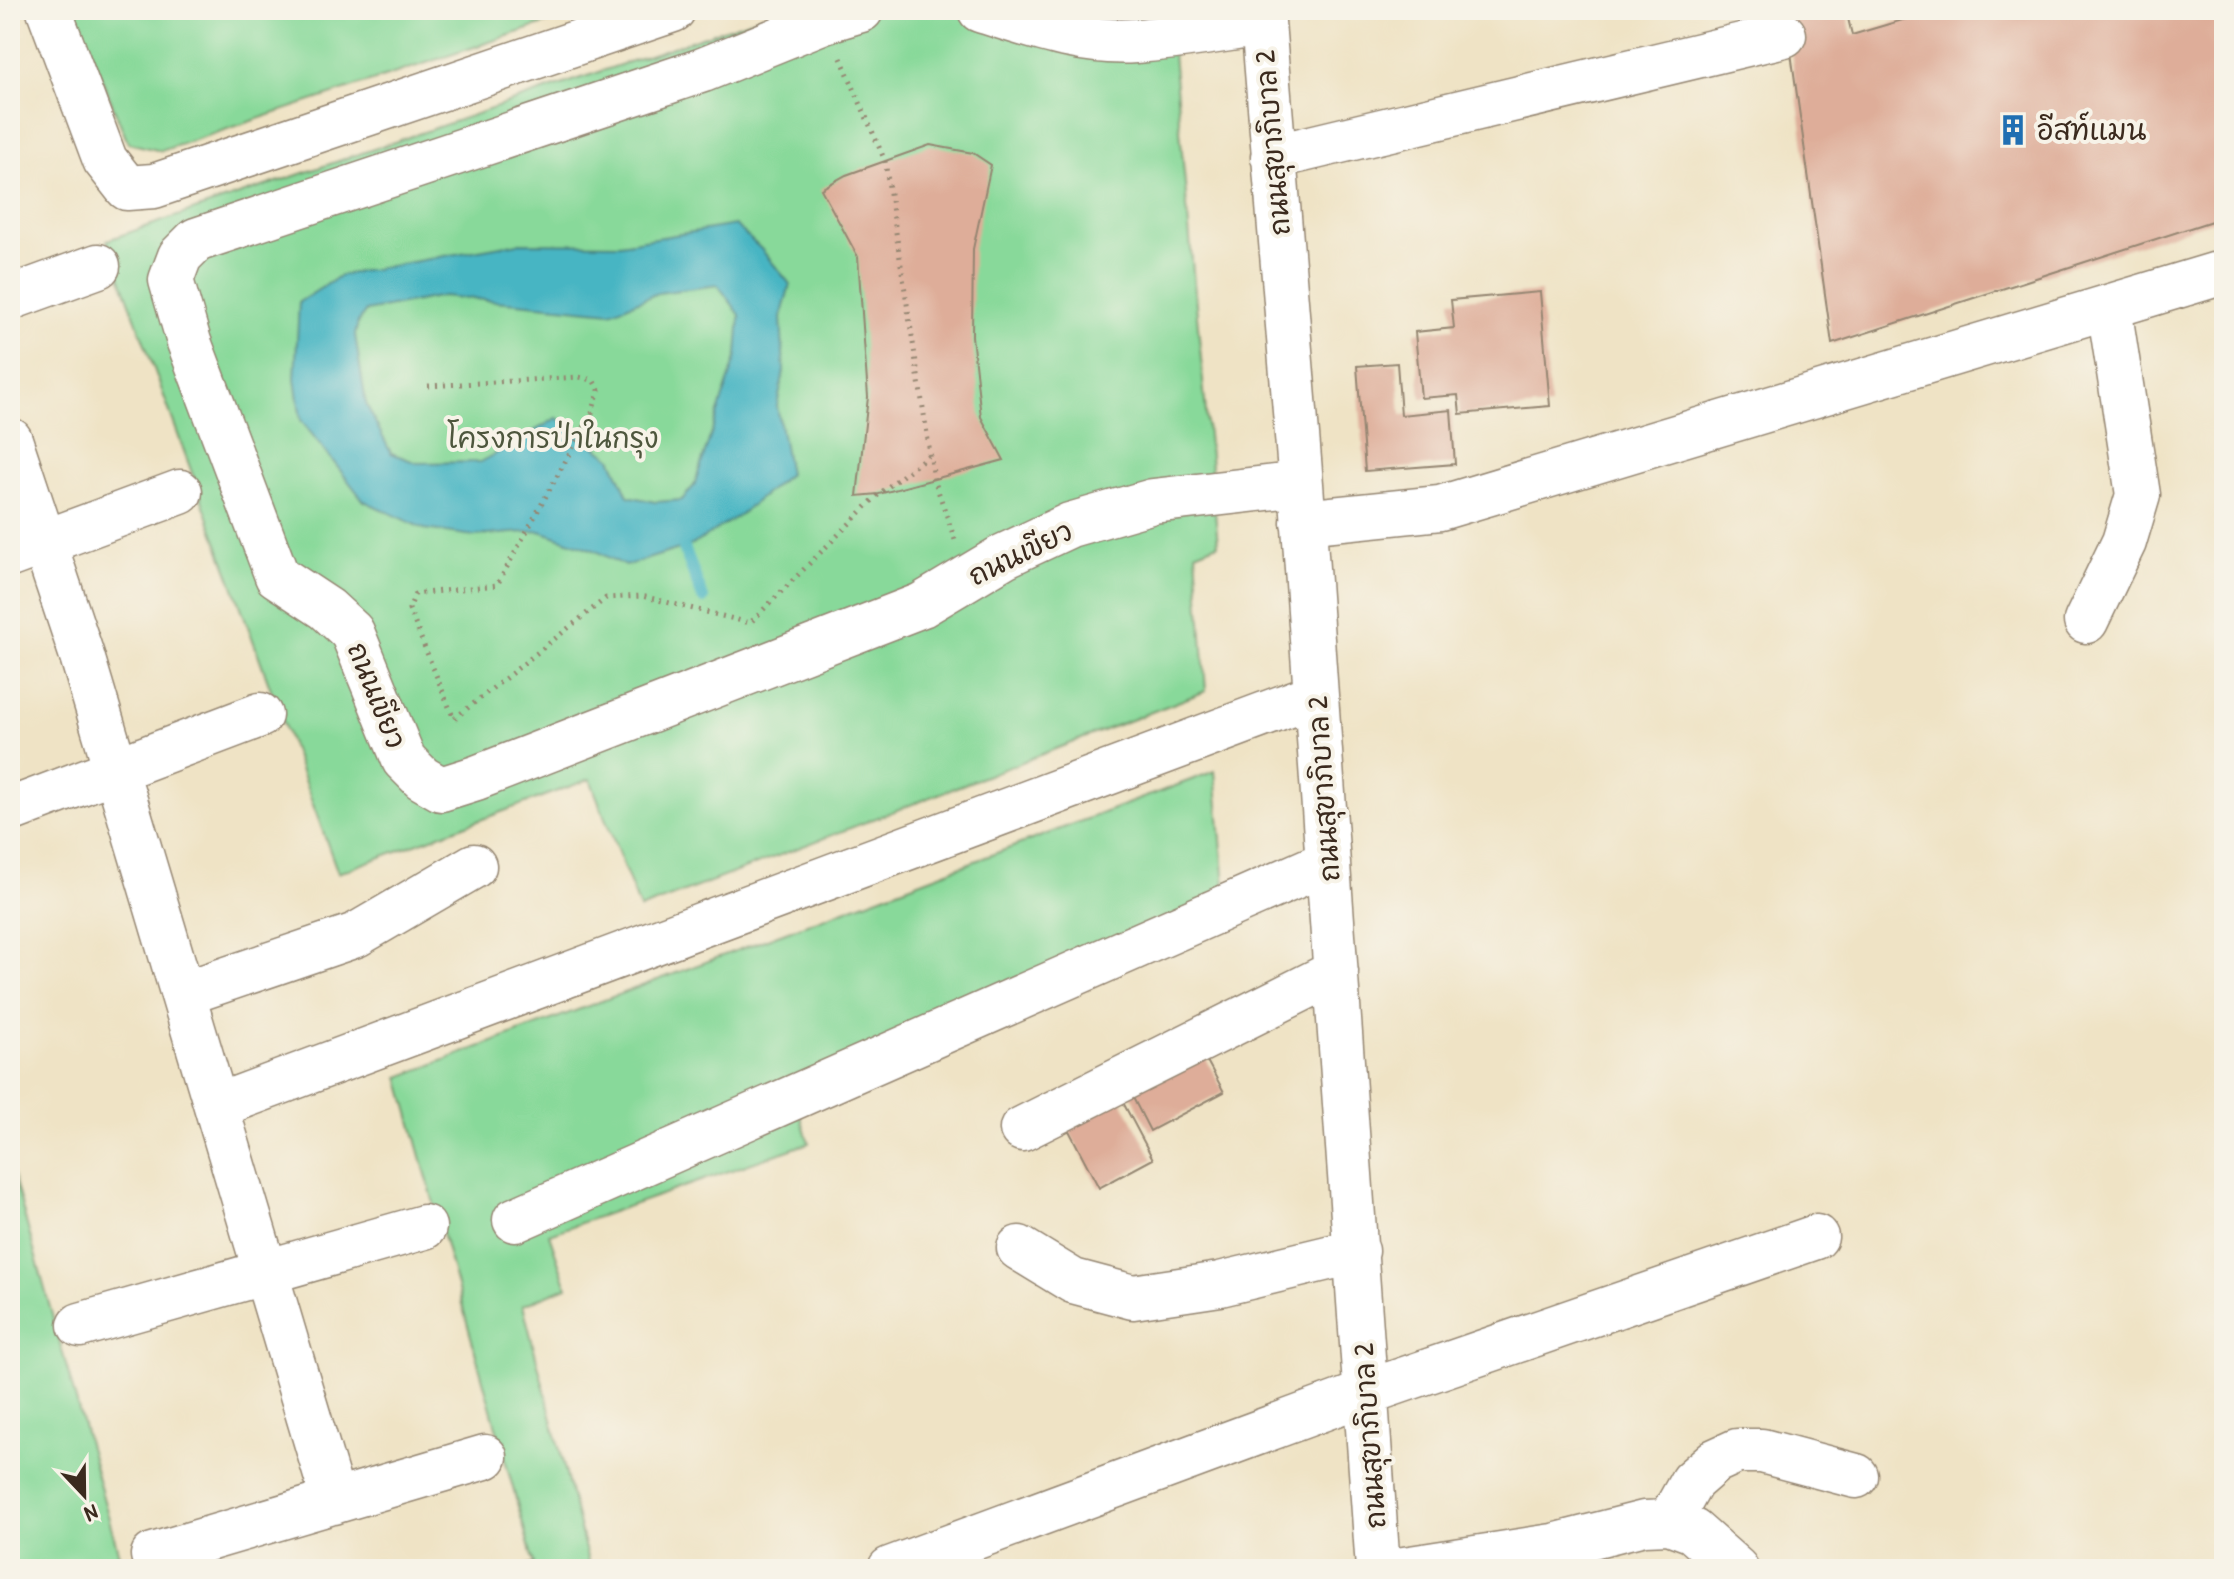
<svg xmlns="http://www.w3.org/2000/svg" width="2234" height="1579" font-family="'Patrick Hand','Playpen Sans Thai',sans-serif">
  <rect width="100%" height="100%" fill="#f7f3e8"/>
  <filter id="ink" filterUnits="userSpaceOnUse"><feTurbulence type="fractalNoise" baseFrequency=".0125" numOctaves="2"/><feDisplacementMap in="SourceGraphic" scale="16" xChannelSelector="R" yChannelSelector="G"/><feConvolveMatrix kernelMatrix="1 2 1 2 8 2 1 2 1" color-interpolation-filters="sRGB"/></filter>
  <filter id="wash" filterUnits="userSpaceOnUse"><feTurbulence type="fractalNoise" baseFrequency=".006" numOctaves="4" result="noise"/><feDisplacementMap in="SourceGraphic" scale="32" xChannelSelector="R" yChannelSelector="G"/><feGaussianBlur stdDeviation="1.8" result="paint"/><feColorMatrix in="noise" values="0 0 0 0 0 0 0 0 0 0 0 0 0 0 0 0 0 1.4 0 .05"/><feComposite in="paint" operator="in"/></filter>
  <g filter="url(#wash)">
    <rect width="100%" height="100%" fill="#efe3c5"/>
    <path fill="#88d99a" stroke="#62825c" stroke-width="2" d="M74 10H586L161 151 128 143Z
      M781 10H1169L1218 544 1196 553 1206 691 640 909 590 779 338 873 107 240Z
      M1215 771 1227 909 798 1108 809 1143 549 1234 567 1287 523 1305 590 1569H518L534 1564 399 1077Z
      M10 1164 123 1569H10Z"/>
    <path fill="#47b5c3" stroke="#417070" stroke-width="2" fill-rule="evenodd" d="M735 225 761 249 790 284 781 318 784 371 777 406 789 474 741 514 692 545 625 566 594 550 540 531 474 536 424 529 364 501 301 420 295 379 299 302 342 275 445 256 518 243 620 244ZM718 285 740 315 737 355 694 486 682 500 655 502 628 496 611 458 557 418 481 462 417 463 391 453 366 404 355 335 358 322 366 311 443 296 611 312 658 293Z"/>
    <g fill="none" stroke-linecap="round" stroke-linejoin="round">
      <path stroke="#47b5c3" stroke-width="12" d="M684 548 703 598"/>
    </g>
    <g id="blocks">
      <path fill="#dead99" d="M1785 10H1846L1852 35 1936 10H2224V217L1832 344Z
        M930 145 973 153 991 165 973 249 972 336 981 417 1004 460 879 494 857 496 868 397 858 257 821 189 846 175Z
        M1540 292 1550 406 1460 414 1458 395 1421 398 1415 332 1454 328 1451 300Z
        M1397 363 1401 415 1451 410 1455 464 1365 471 1357 366Z
        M1201 1050 1224 1092 1150 1131 1128 1088Z
        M1118 1093 1153 1159 1099 1188 1064 1121Z"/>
    </g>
  </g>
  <g filter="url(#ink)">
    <use href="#blocks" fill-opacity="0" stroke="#958672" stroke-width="2"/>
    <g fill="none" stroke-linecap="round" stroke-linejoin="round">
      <defs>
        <path id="minor" d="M49 10 105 160 127 188 154 186 673 10
          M861 10 824 21 703 70 196 240 180 256 171 280 189 342 277 576 327 609 352 632 404 760 422 778 441 789 476 778 922 605 1004 556 1070 525 1153 501 1301 484
          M980 10C1029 25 1082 45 1135 41 1178 38 1221 30 1263 24
          M1262 10 1301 484 1378 1569
          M1273 157 1784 35
          M10 298 98 266
          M10 440 82 656 334 1502
          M1303 522 1440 508 2224 272
          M10 555 180 492
          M2086 621 2124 542 2138 495 2109 307
          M10 810 260 715
          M183 994 356 935 474 866
          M217 1106 1316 695
          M1022 1129 1336 972
          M515 1220 1328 862
          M1019 1248 1073 1281 1133 1297 1220 1284 1357 1251
          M80 1325 424 1227
          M1669 1522 1692 1481 1715 1461 1737 1451H1762L1856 1476
          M153 1555 485 1457
          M890 1569 1365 1393 1816 1237
          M1404 1569 1553 1546 1644 1523 1669 1522 1693 1531 1736 1569"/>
      </defs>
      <use href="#minor" stroke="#958672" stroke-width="47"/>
      <path stroke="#958672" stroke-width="5" stroke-dasharray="2 6" stroke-linecap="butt" d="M841 58 885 161 934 479 955 540
        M428 386 579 377 593 380 599 390 592 413 497 585 415 594 409 609 454 719 606 598 642 596 750 623 879 494 930 454"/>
      <use href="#minor" stroke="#fff" stroke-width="44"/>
    </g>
  </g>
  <defs>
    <symbol id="building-bare" viewBox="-9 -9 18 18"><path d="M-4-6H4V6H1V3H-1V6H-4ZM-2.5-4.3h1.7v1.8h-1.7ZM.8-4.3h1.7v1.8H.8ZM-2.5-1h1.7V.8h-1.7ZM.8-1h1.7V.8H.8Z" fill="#1f6fb2" stroke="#f7f3e8" stroke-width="2.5" paint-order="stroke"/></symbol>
  </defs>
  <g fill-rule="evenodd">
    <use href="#building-bare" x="1991" y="108" width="44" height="44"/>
  </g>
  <g text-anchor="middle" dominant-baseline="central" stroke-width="8" stroke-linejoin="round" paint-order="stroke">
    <g font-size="28" fill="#3b2a1e" stroke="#f7f3e8" text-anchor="start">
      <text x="2037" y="130">อีสท์แมน</text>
    </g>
    <g font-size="28" fill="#3b2a1e" stroke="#f7f3e8">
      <text transform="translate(1272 143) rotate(-95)">ถนนสุขาภิบาล 2</text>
      <text transform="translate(1020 553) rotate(-26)">ถนนเขียว</text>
      <text transform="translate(377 695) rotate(68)">ถนนเขียว</text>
      <text transform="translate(1323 789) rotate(-94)">ถนนสุขาภิบาล 2</text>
      <text transform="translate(1369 1436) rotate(-94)">ถนนสุขาภิบาล 2</text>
    </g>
    <g font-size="28" fill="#4e563d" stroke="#f7f3e8">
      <text x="553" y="438">โครงการป่าในกรุง</text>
    </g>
  </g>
  <rect width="2234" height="1579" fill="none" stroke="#f7f3e8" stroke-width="40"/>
  <g transform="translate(84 1495) rotate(158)" stroke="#f7f3e8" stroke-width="6" paint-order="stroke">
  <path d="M0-6L14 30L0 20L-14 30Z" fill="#3b2a1e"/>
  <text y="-12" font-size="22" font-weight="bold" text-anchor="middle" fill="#3b2a1e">N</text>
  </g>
</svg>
